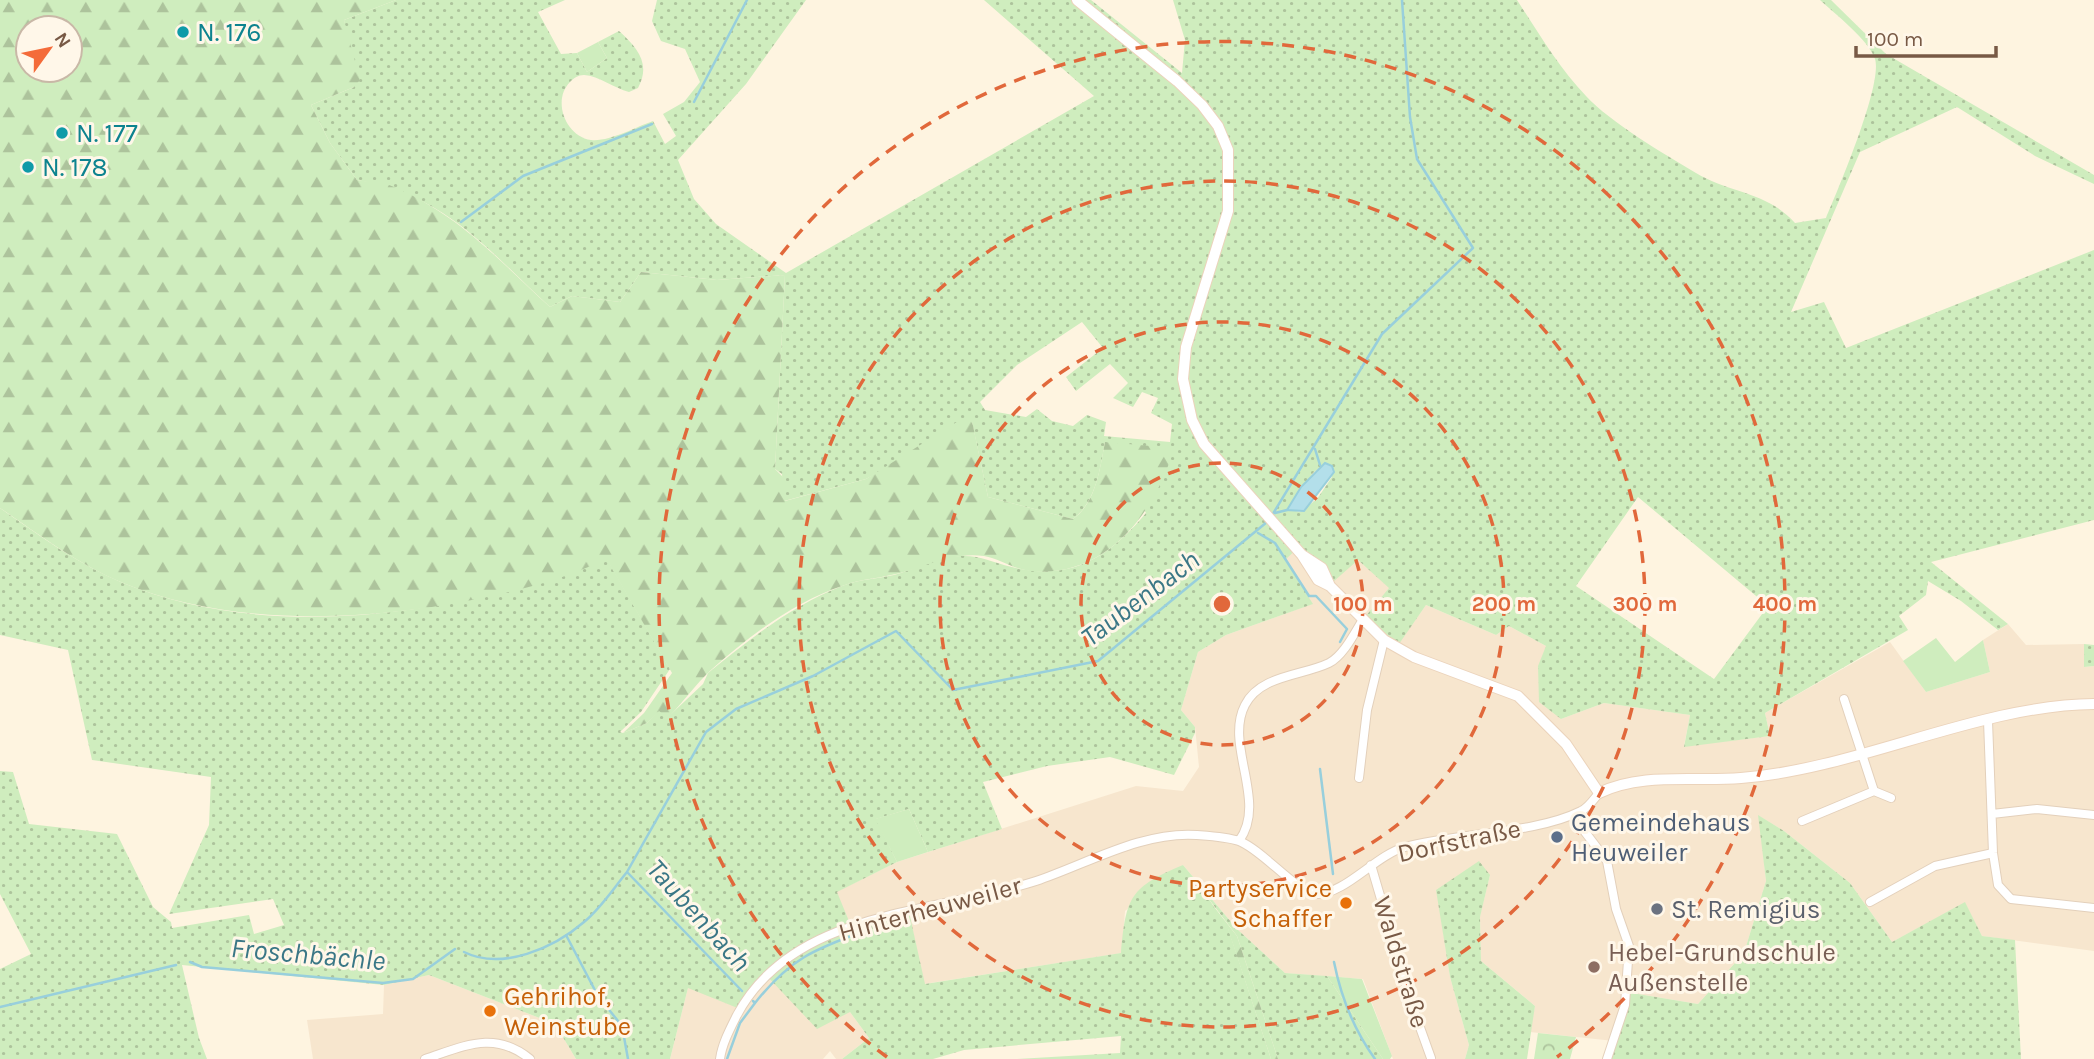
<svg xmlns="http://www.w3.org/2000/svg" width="2094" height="1059" font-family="Karla,sans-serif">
  <defs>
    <pattern id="grass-dots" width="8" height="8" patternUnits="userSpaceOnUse" patternTransform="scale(1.75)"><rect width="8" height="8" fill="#cfedbe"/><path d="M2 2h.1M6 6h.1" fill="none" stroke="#adc39c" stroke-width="1.8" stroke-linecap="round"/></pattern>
    <pattern id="forest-firs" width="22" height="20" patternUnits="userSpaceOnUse" patternTransform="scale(1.75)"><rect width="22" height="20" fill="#cfedbe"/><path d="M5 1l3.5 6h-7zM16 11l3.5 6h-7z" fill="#adc39c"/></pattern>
    <pattern id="park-crowns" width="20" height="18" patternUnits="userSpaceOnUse" patternTransform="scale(1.75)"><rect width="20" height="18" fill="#cfedbe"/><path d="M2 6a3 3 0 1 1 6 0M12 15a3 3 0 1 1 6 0" fill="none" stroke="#adc39c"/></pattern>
  </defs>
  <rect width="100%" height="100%" fill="#fef4e0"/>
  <path fill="#f7e6ce" d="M1300 546 1325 566 1358 560 1390 588 1399 643 1426 605 1496 635 1509 626 1546 646 1561 719 1604 703 1690 715 1684 746 1770 736 1765 713 1890 642 1926 692 1990 672 1983 640 2008 624 2026 645 2084 644V667L2094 666V951L1982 936 1965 903 1892 942 1850 883 1784 831 1759 816 1766 881 1744 953 1698 1004 1626 992 1614 1041 1530 1032 1535 1006 1481 961 1480 916 1490 875 1437 891 1450 977 1469 1045 1465 1059H1393L1363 979 1285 973 1237 929 1183 865 1125 911 1122 953 924 984 909 913 851 927 836 892 897 862 1136 786 1183 791 1199 767 1195 727 1181 710 1198 652 1226 635 1312 604 1285 559Z
    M766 974 850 1012 869 1038 842 1059H836L830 1051 823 1059H670L688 988Z
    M429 975 555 1024 576 1059H313L307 1020 383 1014 384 985Z"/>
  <path fill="url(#grass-dots)" fill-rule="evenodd" d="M396 0H565L538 12 561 54 577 53 587 72 607 58 598 42 619 31C638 48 651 64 638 88L629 92C614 88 599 76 584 75 578 75 574 78 570 82 552 100 565 136 591 140 609 142 636 127 653 121L665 144 676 136 663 114 684 102 700 82 685 49 661 41 652 21 657 0H806L746 84 678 160 694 199 716 224 786 273 1094 96 984 0H1091L1182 73 1185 40 1173 0H1517C1538 32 1559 68 1586 96 1610 122 1664 154 1696 173 1729 193 1768 192 1795 223L1826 218C1838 190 1883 84 1875 59 1869 40 1835 14 1820 0H1831L1886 54 2094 175V184L2035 156 1957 107 1860 152 1791 312 1824 302 1846 348 2094 250V520L1931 562 2008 624 1998 630 1961 601 1928 581 1926 595 1899 616 1908 630 1765 713 1770 736 1684 747 1690 715 1604 703 1561 719 1539 702 1538 666 1546 646 1509 626 1496 635 1426 605 1399 644 1365 617 1389 588 1358 560 1333 582 1325 565 1300 546 1285 560 1313 604 1226 635 1198 652 1181 710 1195 727V733L1174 775 1110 757 1047 766 983 782 1002 829 928 852 909 809 876 819 897 862 837 892 851 926 909 912 925 984 1121 953C1126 897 1130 887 1183 865L1237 929 1285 973 1327 976 1383 1059H1278L1237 936 1208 898 1228 928 1271 1059H1017L1120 1053 1121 1036 964 1050 933 1059H842L869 1038 850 1012 817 1029 766 975 740 1009 688 988 670 1059H576L555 1024 429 975 384 985 182 965 199 1038 207 1059H0V969L31 954 0 894V771L13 772 29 824 117 834 153 907 171 922 172 928 249 915 254 934 284 925 273 899 169 914 209 825 211 777 92 760 68 650 0 635V508C40 536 78 564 123 583 271 644 461 614 607 559L670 669 641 712 620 732 623 733 647 723 659 710 668 717 703 684 708 673C750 639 791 606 842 586 859 579 876 579 894 575 912 570 931 560 950 557 978 553 987 561 1012 567 1071 582 1109 557 1146 513L1105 442C1100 469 1096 502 1073 519L988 497 972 422 866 479 784 501 782 474 775 469 785 275 717 280 641 272 620 302 572 296 550 307C487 249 445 195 357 180L330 143 311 105 354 87 344 20ZM1082 322 1103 348 1066 377 1076 391 1110 364 1128 383 1113 398 1133 407 1142 392 1158 398 1151 413 1172 424 1170 442 1104 436 1106 422 1087 415 1073 426 1052 421 1037 409 1026 417 985 410 980 402 1017 365ZM1325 463 1332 477 1317 499 1300 512 1288 509 1313 473ZM1638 497 1768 606 1714 679 1576 586Z
    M2084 644 2094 645V666L2084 667Z
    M1758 815 1784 831 1850 883 1892 942 1965 902 1982 936 2015 940 2021 1059H1607L1626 992 1698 1004 1744 953 1766 881Z
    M1479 861 1490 875 1480 917 1481 961 1535 1006 1527 1059H1465L1469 1045 1450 977 1436 890Z"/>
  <path fill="url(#forest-firs)" fill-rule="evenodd" d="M0 0H396L344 20 360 80 354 87 311 105 330 143 357 180C368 182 383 182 394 187 461 216 497 259 550 307L572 296 620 302 641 272 717 280 785 275 775 469 785 479V501L866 479 960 420 972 421 988 497 1073 519C1096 503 1100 468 1105 442L1174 448C1155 514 1105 579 1030 571 1013 569 1000 559 984 556 951 551 922 569 891 575 875 579 861 579 845 585 795 601 749 636 711 670 696 684 682 703 668 718L659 711 647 723 623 733 644 713 672 673 607 560C587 567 567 576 547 582 417 619 249 635 123 583 77 564 40 535 0 508ZM70 28V70H28V28Z
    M1207 898 1237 936 1278 1059H1271L1228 929Z"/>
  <path fill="url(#park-crowns)" d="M1538 1033 1576 1037 1570 1059H1534Z"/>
  <path fill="#cfedbe" d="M598 42 607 58 587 72 577 53Z
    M1936 638 1955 662 1983 640 1990 672 1926 692 1903 661Z
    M909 809 928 852 897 862 875 819Z
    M1327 976 1362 979 1392 1056 1390 1059H1383Z"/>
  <path fill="#b3dfea" stroke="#98cfdc" stroke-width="2" d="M1325 463 1332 466 1334 472 1304 511 1287 510 1301 487Z"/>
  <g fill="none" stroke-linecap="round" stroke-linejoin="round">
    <path stroke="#98cfdc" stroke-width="2.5" d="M694 102 747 0
      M461 222 523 176 652 124
      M1315 449 1320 465
      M1275 513 1287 510
      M1271 517 1382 334 1473 248 1417 159 1410 117 1402 0
      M1258 533 1275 543 1309 596H1316L1347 629 1340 642
      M1320 769 1333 874
      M566 935 598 996 622 1026 628 1059
      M464 952C502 971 554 948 584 922 601 908 613 889 627 872
      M190 962 202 967 383 983 413 979 455 949
      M1334 962C1341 997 1354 1030 1375 1059
      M742 991 627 872 706 732 736 709 813 676 896 631 953 690 1098 661 1267 522
      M755 1003C790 959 814 949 865 931
      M0 1007 176 965
      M727 1059 740 1023 755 1003 753 1001"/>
    <defs>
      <path id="street" d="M1988 721 1993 853 1998 885 2011 899 2094 908
        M1359 778 1367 710 1384 640
        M1874 791 1891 798
        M1582 811 1585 832 1607 861 1616 909 1629 946 1625 1005 1607 1059
        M1992 814 2037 809 2094 815
        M1802 821 1874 791 1844 699
        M1239 841C1268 802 1224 745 1245 705 1260 675 1302 676 1329 663 1343 656 1354 634 1362 621
        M1371 865 1413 1008 1431 1058
        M1870 902 1935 866 1993 853
        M425 1059C465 1046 494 1030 530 1059
        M720 1059C722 1044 730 1029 737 1015 794 909 934 914 1036 881 1087 864 1142 831 1197 835 1210 836 1227 837 1239 841 1263 850 1298 894 1317 894 1345 894 1376 855 1405 847 1457 833 1535 834 1581 811 1588 808 1594 799 1599 793"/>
      <path id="secondary" d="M1077 0 1177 81 1202 105 1218 126 1228 150V211L1186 347 1183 379 1192 420 1204 444 1302 555 1318 580 1330 586 1384 640 1414 657 1518 696 1566 744 1599 793C1642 772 1694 782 1741 778 1858 769 1978 705 2094 704
        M1302 555 1322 568 1330 586"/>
    </defs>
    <use href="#street" stroke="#e3d0bb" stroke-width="10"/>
    <use href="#secondary" stroke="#ebd3bb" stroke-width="12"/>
    <use href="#street" stroke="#fff" stroke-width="8"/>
    <use href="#secondary" stroke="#fff" stroke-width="10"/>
  </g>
  <g fill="none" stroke="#e1683b" stroke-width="3.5" stroke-dasharray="12 9">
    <circle cx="1222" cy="604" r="141"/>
    <circle cx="1222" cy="604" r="282"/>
    <circle cx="1222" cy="604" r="423"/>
    <path d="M887 1057A563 563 0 1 1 1557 1057"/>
  </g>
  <g fill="#0f9aa8" stroke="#fff7e9" stroke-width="2.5">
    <circle cx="183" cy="32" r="7"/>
    <circle cx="62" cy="133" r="7"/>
    <circle cx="28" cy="167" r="7"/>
  </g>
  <circle fill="#5c6f8a" stroke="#fff7e9" stroke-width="2.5" cx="1557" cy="837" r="7"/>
  <g fill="#e8710a" stroke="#fff7e9" stroke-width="2.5">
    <circle cx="1346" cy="903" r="7"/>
    <circle cx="490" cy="1011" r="7"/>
  </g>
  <circle fill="#6b7280" stroke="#fff7e9" stroke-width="2.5" cx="1657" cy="909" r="7"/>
  <circle fill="#8d6e63" stroke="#fff7e9" stroke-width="2.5" cx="1594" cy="967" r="7"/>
  <g text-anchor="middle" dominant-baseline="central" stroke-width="6" stroke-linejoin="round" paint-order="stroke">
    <g font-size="26" fill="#0d838f" stroke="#fff7e9" text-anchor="start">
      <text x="197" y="32">N. 176</text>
      <text x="76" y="133">N. 177</text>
      <text x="42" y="167">N. 178</text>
    </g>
    <g font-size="26" fill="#4e5e75" stroke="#fff7e9" text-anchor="start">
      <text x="1571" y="822">Gemeindehaus<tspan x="1571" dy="30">Heuweiler</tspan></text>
    </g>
    <g font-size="26" fill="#785945" stroke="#fff7e9">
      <text transform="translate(1459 841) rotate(-12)">Dorfstraße</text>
      <text transform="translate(930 909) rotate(-15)">Hinterheuweiler</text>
      <text transform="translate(1401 962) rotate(73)">Waldstraße</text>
    </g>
    <g font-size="26" fill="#c56008" stroke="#fff7e9" text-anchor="end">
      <text x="1332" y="888">Partyservice<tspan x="1332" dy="30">Schaffer</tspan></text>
      <text x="504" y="996" text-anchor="start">Gehrihof,<tspan x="504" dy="30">Weinstube</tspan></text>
    </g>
    <g font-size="26" fill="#5b616d" stroke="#fff7e9" text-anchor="start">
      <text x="1671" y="909">St. Remigius</text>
    </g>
    <g font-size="26" fill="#785e54" stroke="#fff7e9" text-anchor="start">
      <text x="1608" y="952">Hebel-Grundschule<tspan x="1608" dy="30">Außenstelle</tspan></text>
    </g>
    <g font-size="28" font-style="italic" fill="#3a7786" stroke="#fff7e9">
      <text transform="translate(1140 598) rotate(-37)">Taubenbach</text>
      <text transform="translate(699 915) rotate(48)">Taubenbach</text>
      <text transform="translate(308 954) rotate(5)">Froschbächle</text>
    </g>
  </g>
  <circle cx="1222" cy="604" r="10" fill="#e1683b" stroke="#fff7e9" stroke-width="3.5"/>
  <g font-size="21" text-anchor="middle" font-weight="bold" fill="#e1683b" stroke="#fff7e9" stroke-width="6" stroke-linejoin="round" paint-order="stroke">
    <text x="1363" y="611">100 m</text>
    <text x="1504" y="611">200 m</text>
    <text x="1645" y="611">300 m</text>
    <text x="1785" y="611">400 m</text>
  </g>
  <g transform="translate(49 49) rotate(57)"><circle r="33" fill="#fff7e9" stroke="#c9b8a7" stroke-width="2"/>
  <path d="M0-5L12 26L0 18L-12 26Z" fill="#f46b39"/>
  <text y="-10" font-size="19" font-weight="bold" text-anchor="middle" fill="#785945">N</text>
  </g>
  <path d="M1856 46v10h140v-10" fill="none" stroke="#785945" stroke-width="3.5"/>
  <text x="1867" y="46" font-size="21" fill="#785945" stroke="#fff7e9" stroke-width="5" paint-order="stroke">100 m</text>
</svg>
